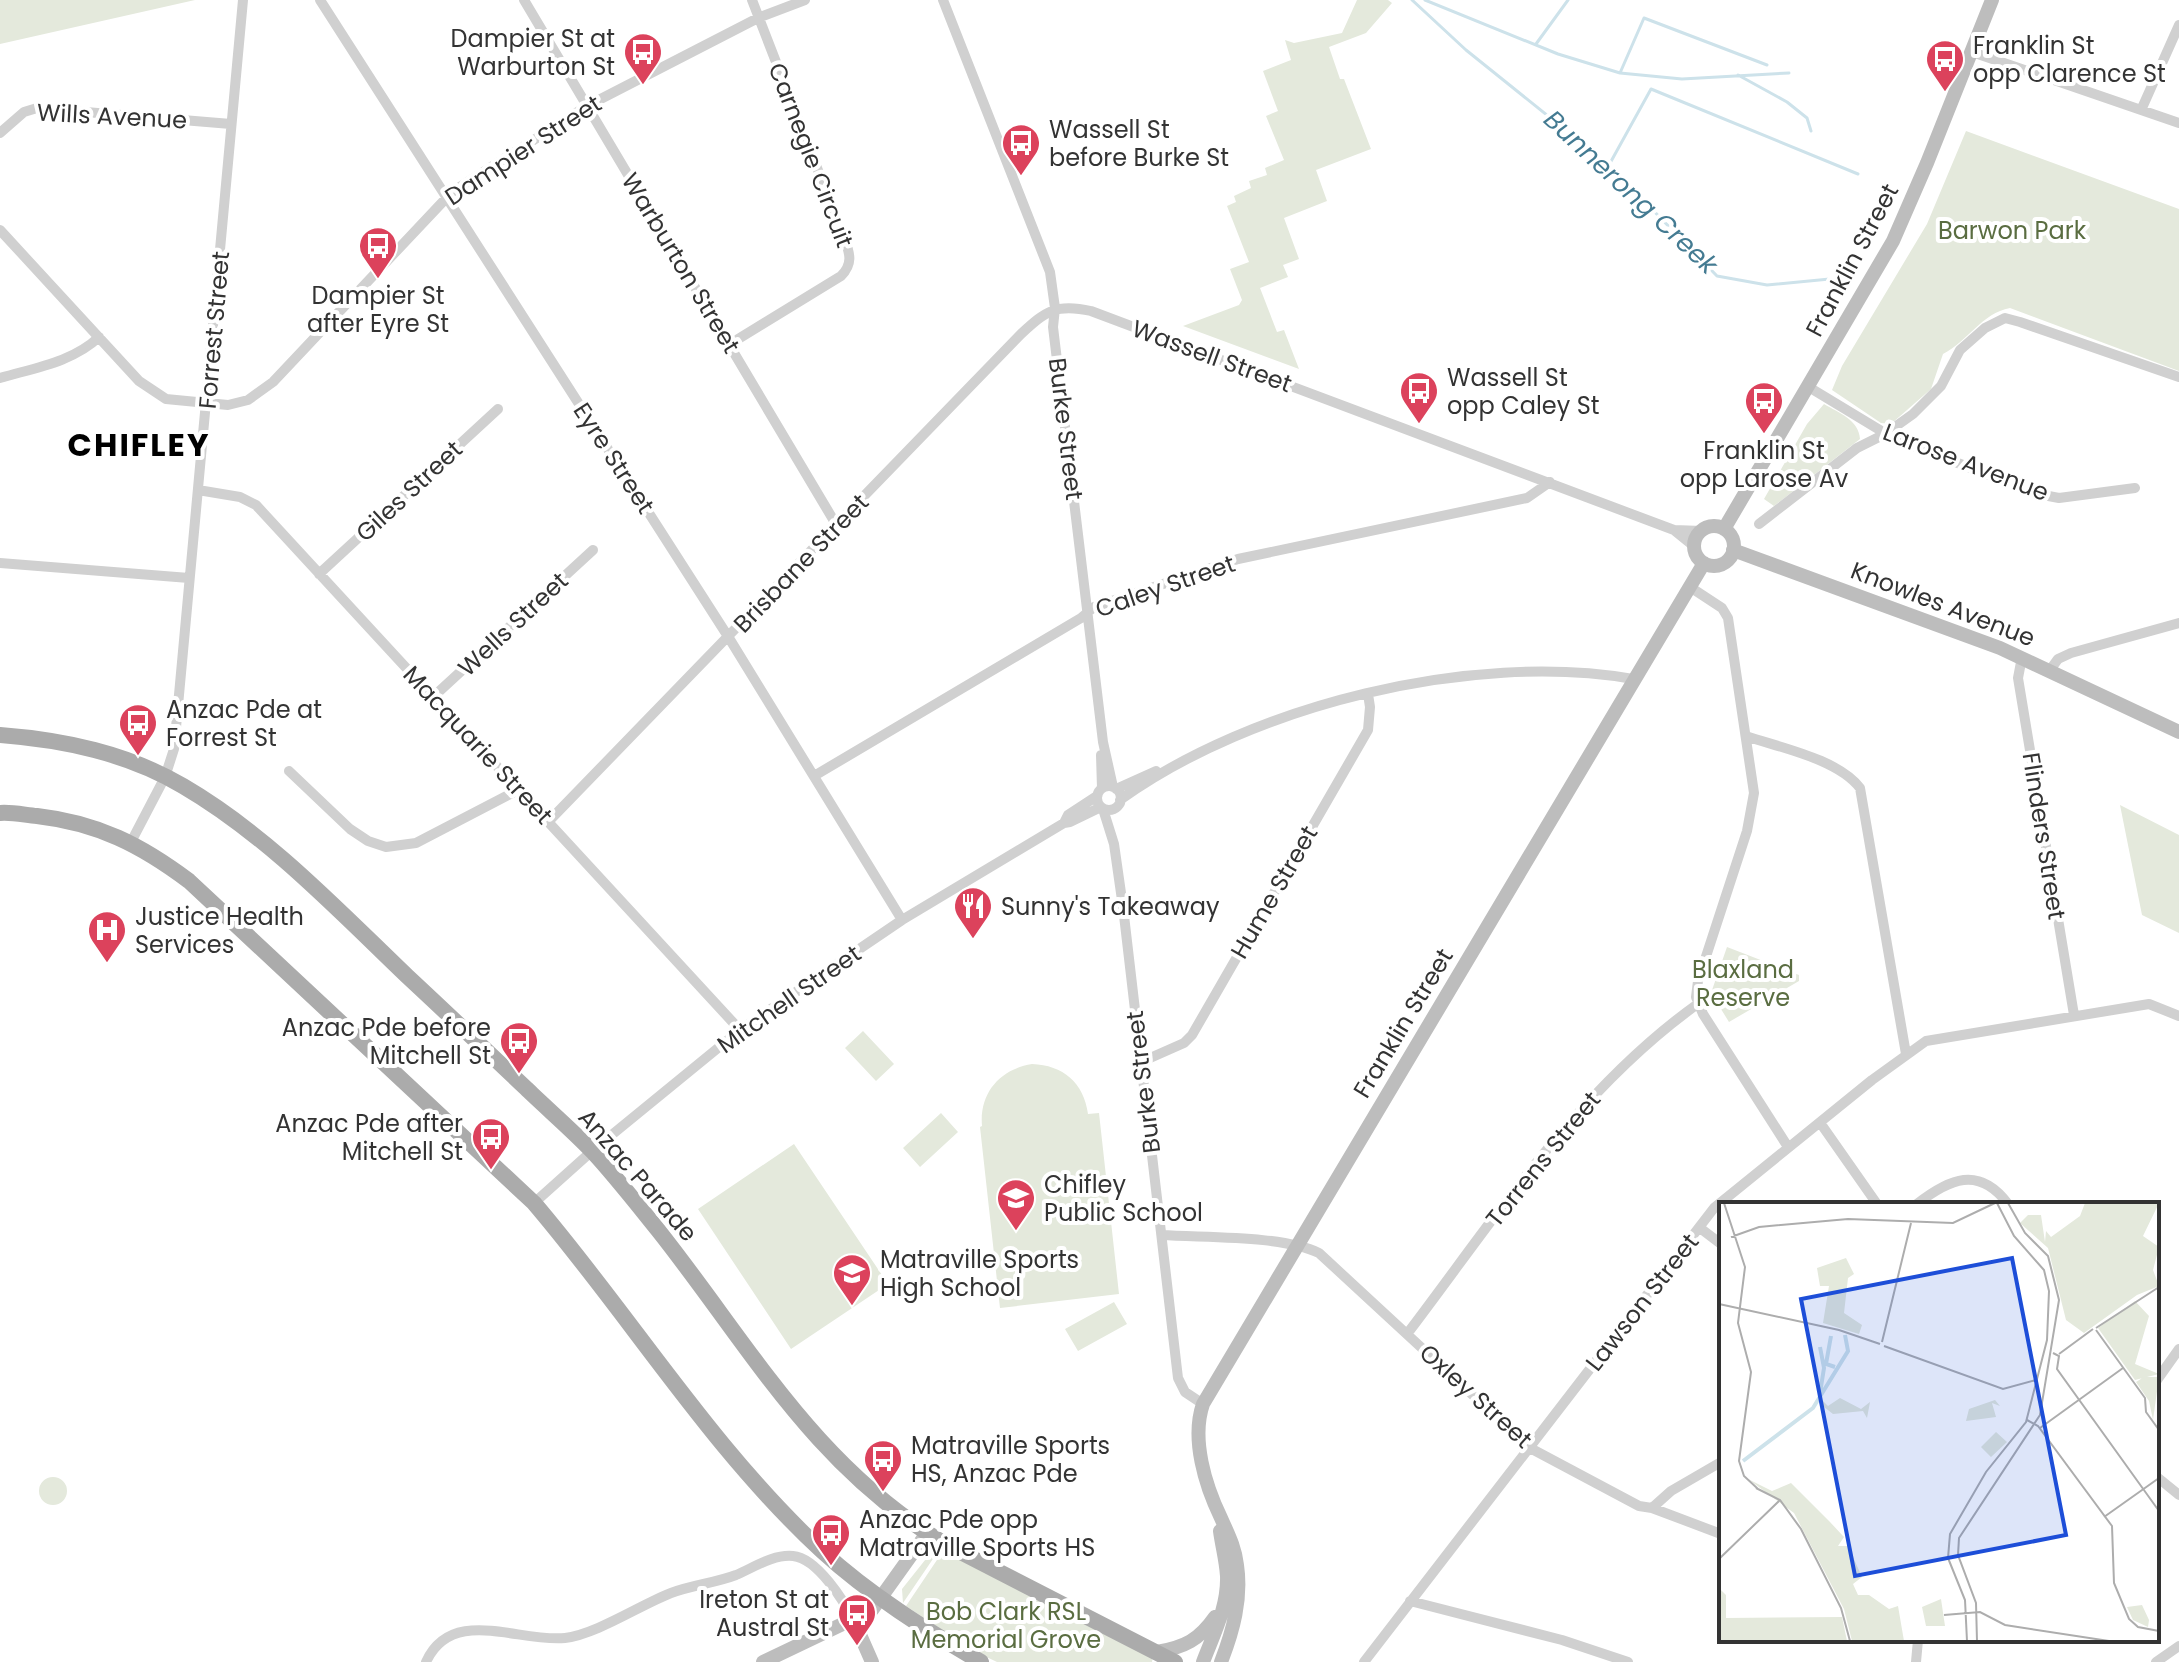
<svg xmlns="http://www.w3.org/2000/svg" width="2179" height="1662" font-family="Poppins,sans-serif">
  <rect width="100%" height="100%" fill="#fff"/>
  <path fill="#e4e9dc" d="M0 0H195L0 44Z
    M1357 0H1388L1392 3 1366 33 1329 47 1340 79H1344L1371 149 1316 170 1327 201 1284 218 1299 259 1283 265 1288 277 1260 288 1277 332 1284 330 1299 369 1183 326 1239 305 1242 300 1230 269 1249 262 1227 206 1236 202 1234 196 1251 188 1249 181 1267 175 1265 168 1284 160 1266 116 1278 111 1263 71 1291 60 1285 40 1294 43 1342 33Z
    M1966 131 2179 209V371L2010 308C1982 313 1967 342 1943 354L1931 389 1891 424 1881 423 1832 390 1842 366 1927 224Z
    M1824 404C1839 413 1859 420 1860 439L1774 506 1764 499 1807 424Z
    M2120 805 2179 835V933L2142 915Z
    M1727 947 1799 975V981L1729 1022 1711 993Z
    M863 1031 894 1064 876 1081 845 1048Z
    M1032 1064C1063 1065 1084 1083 1088 1114L1099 1113 1119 1294 1000 1308 980 1127 982 1126C979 1093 1000 1069 1032 1064Z
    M941 1113 958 1132 920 1167 903 1148Z
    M794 1144 888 1284 791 1349 698 1209Z
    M1114 1302 1127 1324 1078 1351 1065 1329Z
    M39 1491a14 14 0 1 1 28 0a14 14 0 1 1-28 0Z
    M933 1550H939L903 1603 902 1589Z
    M943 1551 1153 1656 1152 1662H997L974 1651 906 1606Z"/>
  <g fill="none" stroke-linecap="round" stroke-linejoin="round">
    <path stroke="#cde2ea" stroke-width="3" d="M1412 0 1466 50 1609 165 1717 276 1767 285 1840 278
      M1425 0 1558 54 1620 73 1682 79 1789 73
      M1536 44 1568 0
      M1620 73 1644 18 1767 65
      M1738 75 1787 102 1807 118 1811 131
      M1609 165 1651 89 1858 174"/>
    <path stroke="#d0d0d0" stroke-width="10" d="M320 0 729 638 902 920
      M524 0 837 526
      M943 0 1050 272 1055 308 1053 327 1103 742 1113 787
      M1972 52 2179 123
      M2142 108 2179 25
      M0 133 24 112 37 108 231 124
      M0 230 139 381 166 399 228 405 248 400 273 382 452 192 587 106 758 18 805 0
      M730 344 841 276C853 264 850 254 845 240L752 0
      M0 378C34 368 73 362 99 337
      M1807 386 1893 438 2038 494 2059 498 2135 488
      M198 490 240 497 256 505 740 1030
      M1759 524 1857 448 1885 434 1913 414 1941 386 1960 350 1985 328 2005 318 2020 322 2179 377
      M1674 530 1702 531
      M0 563 189 578
      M319 574 498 409
      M1690 587 1722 608 1728 618 1754 793 1747 831 1698 981 1696 997 1703 1014 1788 1147
      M2022 657 2018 678 2074 1015
      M2050 670 2058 659 2071 653 2179 623
      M433 697 593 550
      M1746 736C1781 748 1838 759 1860 788L1906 1054
      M1101 755 1102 788
      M289 771 350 829 368 841 386 847 416 843 520 789
      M814 776 1081 618 1094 607 1238 559 1527 498 1550 482
      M1097 798a12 12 0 1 1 24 0a12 12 0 1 1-24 0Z
      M1116 789 1156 771
      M1120 800C1252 705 1472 651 1633 679
      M1103 809 1114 844 1123 907 1178 1378 1185 1392 1203 1404
      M549 821 1021 334C1046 311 1056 303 1091 311L1674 530 1695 547
      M1064 823 1068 815 1097 796
      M131 842 165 777 174 749 243 0
      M1141 1062 1184 1043 1192 1035 1368 730 1370 707 1368 694
      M1821 1124 1877 1204
      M534 1203 592 1151 740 1030 902 920 1064 823 1070 822 1101 807
      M1917 1204C1949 1179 1979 1165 2008 1204
      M1700 1228 1721 1244
      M1162 1235C1205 1238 1281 1235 1319 1253L1530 1448 1639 1506 1652 1508 1721 1534
      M1407 1334C1496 1217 1578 1089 1699 1003
      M2157 1380 2179 1349
      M2157 1477 2179 1495
      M1652 1508 1671 1491 1721 1462
      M1410 1601 1562 1640 1628 1662
      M426 1662C452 1605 519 1643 565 1638 597 1634 640 1605 671 1593 692 1585 715 1583 736 1575 753 1568 773 1554 793 1556 817 1558 844 1601 854 1621
      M1364 1662 1714 1208 1872 1080 1926 1041 2149 1004 2179 1016
      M1916 1662 1918 1640
      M2156 1662 2179 1646"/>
    <path stroke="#bdbdbd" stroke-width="14" d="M1694 546a20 20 0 1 1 40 0a20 20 0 1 1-40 0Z
      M1724 529 1893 241 1927 163 1992 0
      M1733 550 2000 648 2179 732
      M854 1621 872 1662
      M1157 1652C1185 1647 1199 1640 1215 1617
      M763 1662 872 1610 927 1533
      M1203 1662C1214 1633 1228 1607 1227 1576 1226 1560 1222 1546 1220 1531
      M1221 1662C1233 1631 1242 1599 1237 1565 1235 1547 1228 1534 1221 1518 1205 1485 1191 1439 1203 1404L1704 563"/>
    <path stroke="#ababab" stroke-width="16" d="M0 735C64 740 127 753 183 786 267 835 337 909 407 976 449 1015 491 1055 532 1094 552 1113 574 1132 593 1152 616 1177 637 1204 658 1230 750 1346 813 1465 945 1544L1175 1662
      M0 813C12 812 25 815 37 816 98 823 141 845 189 881L534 1203C632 1318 710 1447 822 1551 869 1594 926 1630 981 1662"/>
  </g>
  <defs>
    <symbol id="bus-pin" viewBox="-11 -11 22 30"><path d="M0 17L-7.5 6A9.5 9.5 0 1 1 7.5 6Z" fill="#dc425c" stroke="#fff"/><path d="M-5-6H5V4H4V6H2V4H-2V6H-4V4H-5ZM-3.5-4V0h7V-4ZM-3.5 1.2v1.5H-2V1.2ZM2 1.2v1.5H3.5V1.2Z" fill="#fff"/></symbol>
    <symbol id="restaurant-pin" viewBox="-11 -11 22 30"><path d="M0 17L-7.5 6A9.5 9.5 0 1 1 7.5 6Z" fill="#dc425c" stroke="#fff"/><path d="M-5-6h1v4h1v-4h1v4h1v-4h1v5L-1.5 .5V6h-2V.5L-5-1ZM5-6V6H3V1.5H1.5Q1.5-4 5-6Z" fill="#fff"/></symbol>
    <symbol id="hospital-pin" viewBox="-11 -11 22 30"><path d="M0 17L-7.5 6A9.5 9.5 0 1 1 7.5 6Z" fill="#dc425c" stroke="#fff"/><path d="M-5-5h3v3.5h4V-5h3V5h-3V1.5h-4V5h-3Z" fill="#fff"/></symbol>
    <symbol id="school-pin" viewBox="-11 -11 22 30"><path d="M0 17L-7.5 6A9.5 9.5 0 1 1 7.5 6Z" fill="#dc425c" stroke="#fff"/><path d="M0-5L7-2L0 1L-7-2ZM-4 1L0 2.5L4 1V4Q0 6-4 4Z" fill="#fff"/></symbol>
  </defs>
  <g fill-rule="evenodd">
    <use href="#bus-pin" x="621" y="30" width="44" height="60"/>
    <use href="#bus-pin" x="1923" y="37" width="44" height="60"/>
    <use href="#bus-pin" x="999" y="121" width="44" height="60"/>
    <use href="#bus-pin" x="356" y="224" width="44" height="60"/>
    <use href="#bus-pin" x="1397" y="369" width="44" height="60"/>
    <use href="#bus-pin" x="1742" y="379" width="44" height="60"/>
    <use href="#bus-pin" x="116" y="701" width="44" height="60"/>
    <use href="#restaurant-pin" x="951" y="884" width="44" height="60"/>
    <use href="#hospital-pin" x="85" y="908" width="44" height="60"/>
    <use href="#bus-pin" x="497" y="1019" width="44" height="60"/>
    <use href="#bus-pin" x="469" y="1115" width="44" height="60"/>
    <use href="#school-pin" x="994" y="1176" width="44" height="60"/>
    <use href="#school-pin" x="830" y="1251" width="44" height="60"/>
    <use href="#bus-pin" x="861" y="1437" width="44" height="60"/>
    <use href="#bus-pin" x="809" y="1511" width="44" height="60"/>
    <use href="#bus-pin" x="835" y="1591" width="44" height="60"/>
  </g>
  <g text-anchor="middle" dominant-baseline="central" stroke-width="8" stroke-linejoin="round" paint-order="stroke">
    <g font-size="24" fill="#333" stroke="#fff" text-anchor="start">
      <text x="615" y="38" text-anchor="end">Dampier St at<tspan x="615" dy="28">Warburton St</tspan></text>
      <text x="1973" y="45">Franklin St<tspan x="1973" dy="28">opp Clarence St</tspan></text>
      <text x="1049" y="129">Wassell St<tspan x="1049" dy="28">before Burke St</tspan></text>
      <text x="378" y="295" text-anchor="middle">Dampier St<tspan x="378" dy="28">after Eyre St</tspan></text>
      <text x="1447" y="377">Wassell St<tspan x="1447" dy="28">opp Caley St</tspan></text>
      <text x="1764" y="450" text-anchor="middle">Franklin St<tspan x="1764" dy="28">opp Larose Av</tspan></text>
      <text x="166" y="709">Anzac Pde at<tspan x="166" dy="28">Forrest St</tspan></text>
      <text x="1001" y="906">Sunny's Takeaway</text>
      <text x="135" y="916">Justice Health<tspan x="135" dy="28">Services</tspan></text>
      <text x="491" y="1027" text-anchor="end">Anzac Pde before<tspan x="491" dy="28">Mitchell St</tspan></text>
      <text x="463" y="1123" text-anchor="end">Anzac Pde after<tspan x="463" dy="28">Mitchell St</tspan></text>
      <text x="1044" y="1184">Chifley<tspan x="1044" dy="28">Public School</tspan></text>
      <text x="880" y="1259">Matraville Sports<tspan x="880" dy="28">High School</tspan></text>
      <text x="911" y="1445">Matraville Sports<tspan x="911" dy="28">HS, Anzac Pde</tspan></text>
      <text x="859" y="1519">Anzac Pde opp<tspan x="859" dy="28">Matraville Sports HS</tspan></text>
      <text x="829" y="1599" text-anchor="end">Ireton St at<tspan x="829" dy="28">Austral St</tspan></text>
    </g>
    <g font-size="24" fill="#333" stroke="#fff">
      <text transform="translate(112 116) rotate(3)">Wills Avenue</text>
      <text transform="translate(523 150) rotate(-33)">Dampier Street</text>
      <text transform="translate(811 155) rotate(69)">Carnegie Circuit</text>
      <text transform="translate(1852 260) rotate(-62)">Franklin Street</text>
      <text transform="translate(681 263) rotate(59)">Warburton Street</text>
      <text transform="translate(214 330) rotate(-85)">Forrest Street</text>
      <text transform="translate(1212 356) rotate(20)">Wassell Street</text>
      <text transform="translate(1066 429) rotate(83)">Burke Street</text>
      <text transform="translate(614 458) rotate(57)">Eyre Street</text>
      <text transform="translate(1966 462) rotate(21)">Larose Avenue</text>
      <text transform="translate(409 491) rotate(-43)">Giles Street</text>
      <text transform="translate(801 563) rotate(-46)">Brisbane Street</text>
      <text transform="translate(1165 586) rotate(-19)">Caley Street</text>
      <text transform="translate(1943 604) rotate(21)">Knowles Avenue</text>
      <text transform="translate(513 624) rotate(-43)">Wells Street</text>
      <text transform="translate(478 745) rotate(47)">Macquarie Street</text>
      <text transform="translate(2044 836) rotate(81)">Flinders Street</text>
      <text transform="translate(1274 892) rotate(-60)">Hume Street</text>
      <text transform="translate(789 999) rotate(-35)">Mitchell Street</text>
      <text transform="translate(1403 1023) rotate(-59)">Franklin Street</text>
      <text transform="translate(1143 1082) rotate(-97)">Burke Street</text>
      <text transform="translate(1543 1159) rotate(-51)">Torrens Street</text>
      <text transform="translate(638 1175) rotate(49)">Anzac Parade</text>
      <text transform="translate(1642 1302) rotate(-52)">Lawson Street</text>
      <text transform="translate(1476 1396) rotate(42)">Oxley Street</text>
    </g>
    <g font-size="24" fill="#5a6d41" stroke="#fff">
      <text x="2012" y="230">Barwon Park</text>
      <text x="1743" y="969">Blaxland<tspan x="1743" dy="28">Reserve</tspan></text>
      <text x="1006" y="1611">Bob Clark RSL<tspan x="1006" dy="28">Memorial Grove</tspan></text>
    </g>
    <g font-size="26" font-style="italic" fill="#447b92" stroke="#fff">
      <text transform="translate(1631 192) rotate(43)">Bunnerong Creek</text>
    </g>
    <g font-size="32" font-weight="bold" letter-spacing="2" fill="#000" stroke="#fff">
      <text x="139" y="444">CHIFLEY</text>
    </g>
  </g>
  <g transform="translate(1719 1202)">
    <rect width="440" height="440" fill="#fff"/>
    <path d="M366 1H440L424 34 440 45 434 68 440 84 418 93 365 131 347 118 329 46 301 21 309 13H322L326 40 327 29 332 35 361 14ZM127 56 135 72 129 76 125 111 143 123 140 132 104 121 110 84H101L98 66ZM416 99 430 114 416 162 440 172 416 178 379 126ZM425 175H440L434 218 430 199 417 180ZM121 196 142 207 151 200 148 216 144 209 114 212 100 201 102 197 109 204ZM276 198 281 204 273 201 277 215 247 219 250 207ZM277 230 288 240 272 255 262 245ZM29 277 53 289 72 281 111 320 125 335 119 344H129L143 375 134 382 139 393H150L170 407 179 404 185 439H133L125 407 75 311ZM0 386 7 393V416L123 415 128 439H0ZM222 397 226 424H207L203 405ZM423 403 430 418 429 425 414 418 408 405Z" fill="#e4e9dc"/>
    <path fill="none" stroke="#cde2ea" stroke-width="4" d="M112 134 107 162 116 165M101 145 105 166 101 191M24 259 94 206 129 149 126 133"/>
    <path fill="none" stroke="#adadad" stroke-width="2" d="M5 1 26 65 19 121 32 170 20 259 25 274 39 287M12 35 40 25 129 17 234 21 276 1M0 102 120 128 161 142M377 126 440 85M377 128 426 196 427 210 440 228M163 140 192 21M165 144 284 187 317 178M334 151 340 154 338 167 440 309M340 152 374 127M308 218 319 224 393 324 395 381 410 417 419 425 440 429M321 226 404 166M37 286 61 298 82 327 122 406 131 439M385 315 440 276M0 357 61 298M225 413 261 410 286 423 390 439M248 439 246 398 229 356 231 332 267 270 307 220 328 138 330 89 325 68 295 34 278 1M258 439 257 401 239 353 240 336 321 213 340 98 329 54 306 31 289 1"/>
    <path fill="#1d4ed8" fill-opacity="0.15" stroke="#1d4ed8" stroke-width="4" d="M293 56 347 333 136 374 82 97Z"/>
    <rect width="440" height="440" fill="none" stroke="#333" stroke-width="4"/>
  </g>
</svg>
